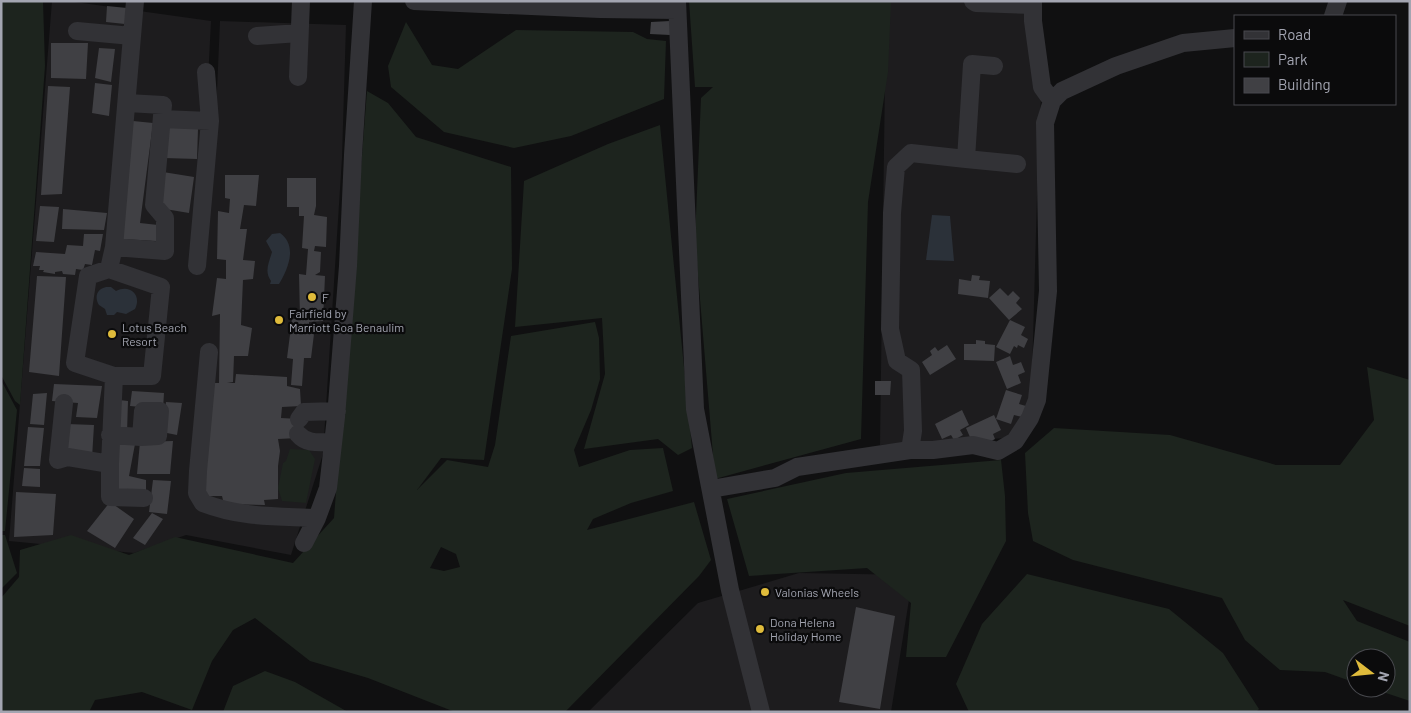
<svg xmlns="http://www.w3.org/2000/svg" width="1411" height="713" font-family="Barlow,sans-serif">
  <rect width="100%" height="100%" fill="#101011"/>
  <path fill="#1d1c1e" d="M52 1H68L211 21 204 159 214 160 220 21 346 25 342 158 323 454 291 555 186 535 134 553 9 541Z
    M886 1H1042L1040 46 1042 87 1039 124 1032 376 1029 410 1008 438 880 445Z
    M799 573 913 575 891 712H588L698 603Z"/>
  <path fill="#1d241e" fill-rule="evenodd" d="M1 1H43L45 66 20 405 15 401 1 375Z
    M689 1H891L888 72 868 202 861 439 715 479 695 239 701 98 713 87H695Z
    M406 22 432 65 458 69 516 30 633 32 647 39 666 41 664 99 571 136 514 148 444 132 391 87 388 66Z
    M367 91 388 103 416 137 511 167 512 269 484 460 441 458 417 490 447 460 488 467 495 445 511 336 595 322 599 338 600 379 591 410 574 450 579 467 630 450 663 448 673 491 631 503 593 519 587 530 694 502 711 560 699 576 565 712H455L368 678 310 661 255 618 233 630 212 661 192 710 142 692 95 700 89 712H1V598L19 577 20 550 71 535 129 555 175 537 293 563 334 518ZM441 547 456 554 460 567 444 571 430 568Z
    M660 125 692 448 678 455 658 439 584 449 605 374 602 318 515 327 524 181 608 144Z
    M1367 367 1410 380V626L1343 600 1357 621 1410 642V701L1371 688H1386V658H1356V683L1325 672 1280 670 1245 640 1222 598 1073 560 1033 541 1028 513 1025 453 1054 428 1170 435 1276 465H1340L1374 420Z
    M1 380 17 410 5 531H1Z
    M290 449 309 450 315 459 306 503 282 501 278 488 283 463 286 461Z
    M1001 460 1005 496 1006 541 946 657H906L911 603 867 568 749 576 727 499 846 473Z
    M1 535H5L17 573 1 589Z
    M1027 574 1169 609 1223 653 1259 709 1256 712H969L956 684 982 624Z
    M265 671 295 682 348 712H223L233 686Z"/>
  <path fill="#2b3139" d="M932 215 950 216 954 261 926 260Z
    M280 233C298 246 288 269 279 284H270L271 281C264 271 269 263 272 252L266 241 272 234Z
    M106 287H111L116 291C130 284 142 295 135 309L126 314 117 312 114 315H107L105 309 99 305C94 297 97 289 106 287Z"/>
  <path fill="#404044" d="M107 6 127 8 125 24 106 22Z
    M670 21V35L650 34 651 22Z
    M51 43H88L86 79 51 78Z
    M99 48 115 49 111 82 95 78Z
    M95 83 112 85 109 116 92 113Z
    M48 86 70 87 62 194 41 195Z
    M133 121 153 123 140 223 158 225 156 241 122 239Z
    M166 126 198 129 197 159 164 158Z
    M163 172 194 177 189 213 159 208Z
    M225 175H259L256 206 244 205 240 229H247L243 260 255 261 253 279 243 280 241 325 252 328 248 356H234L233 382 227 383H235L236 374 287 377V386L300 389 301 406 282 407 281 418 299 419 298 438 278 439 280 451 278 466V499L264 500 265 505 224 504 222 496H202L213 383H219L220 314 212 316 217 278 226 279V260L217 259 218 211 229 213 230 199 225 198Z
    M287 178H316V206L314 215 327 217 326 247 315 246 314 251 321 252 320 272 315 275 325 276 323 321 309 322V333L314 334 311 358H304L302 386 291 385 293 359 287 358 292 319 300 318 299 274 306 275 308 249 302 248 304 216H299V207H287Z
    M40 206 59 207 54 242 36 241Z
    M63 209 107 213 104 230 62 229Z
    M84 234H103L100 251 95 250 92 265 85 264 83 270 76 269 75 275 63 274 62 271 55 272V274L43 272 44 270H39L40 266H33L36 252 65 254 67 245 83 246Z
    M972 275 980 276 979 280 990 281 988 298 958 294 959 279 971 281Z
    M37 276 66 277 59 376 29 372Z
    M1000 288 1008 296 1013 291 1020 298 1016 303 1022 309 1009 320 989 298Z
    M1010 320 1025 327 1021 335 1028 339 1024 348 1018 345 1017 348 1014 346 1010 354 996 347Z
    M976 340 985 341V344L995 345 994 361 964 360V344H976Z
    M947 345 956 359 930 375 922 362 932 355 930 351 935 347 938 351Z
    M1010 356 1013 365 1021 362 1025 372 1018 375 1021 383 1007 389 996 362Z
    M875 381H891L890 395H875Z
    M54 384 102 386 97 418 76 417 78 403 52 401Z
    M1006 390 1022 395 1019 404 1026 406 1022 417 1014 415 1011 424 996 419Z
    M132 391 164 393 163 409 130 406Z
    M47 393 44 425 30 424 33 394Z
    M119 400 128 401 127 433 117 432Z
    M166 402 182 403 177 435 162 432Z
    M962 410 969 425 960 430 963 435 954 440 951 435 942 439 935 424Z
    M994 415 1001 430 993 434 995 439 986 444H973L966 428Z
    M67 424 94 425 92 458 62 453Z
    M28 427 44 428 40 466H24Z
    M173 441 170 474H137L140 442Z
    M116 443 135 444 129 476 146 480V494L115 492Z
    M24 468 40 469V487L22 486Z
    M153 480 171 481 167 514 149 512Z
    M16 492 56 494 53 535 14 537Z
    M110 502 134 519 115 548 87 531Z
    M152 513 163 519 145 545 133 538Z
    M856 607 895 616 880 709 839 702Z"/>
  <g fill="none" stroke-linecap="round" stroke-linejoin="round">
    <path stroke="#323236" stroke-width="18" d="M414 1 600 9 677 10
      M677 1 695 409 730 590 761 712
      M973 1 976 3 1033 5
      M1033 1V21L1042 87 1052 101
      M1333 16 1338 1
      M77 31 132 36
      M257 36 299 33
      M206 72 210 121
      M298 77 301 1
      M162 119 210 121 197 266
      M966 159 1017 164
      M114 247 165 251V218L154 205 163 105 127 103
      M109 269 161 287 152 376H114L75 363 88 276Z
      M109 269 114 247 135 1
      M209 352 198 471 197 493 203 503C242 518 276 516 317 518
      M64 403 58 460 68 457 110 464 114 376
      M299 419 304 412 337 411
      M298 434C307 445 321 442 333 442
      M110 435 141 437 158 436 160 411H143L141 437
      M910 450 913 431 911 370 897 361 890 329 892 213 896 167 911 153 966 159 972 64 994 66
      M110 464V497L144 498
      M711 489 775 478 797 467 910 450H933L973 445 998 451 1015 441 1030 418 1037 400 1048 291 1045 123 1052 101 1062 91 1116 66 1183 43 1235 38
      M304 543 317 518 328 488 336 417 348 266 353 155 363 1"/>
  </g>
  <g fill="#dfbb3b" stroke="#0b0b0c" stroke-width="2">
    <circle cx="312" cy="297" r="5"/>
    <circle cx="279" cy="320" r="5"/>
    <circle cx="112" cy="334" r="5"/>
    <circle cx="765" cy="592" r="5"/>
    <circle cx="760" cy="629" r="5"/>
  </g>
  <g text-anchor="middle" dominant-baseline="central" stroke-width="4.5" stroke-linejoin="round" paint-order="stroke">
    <g font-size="12" fill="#a3a5b1" stroke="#0b0b0c" text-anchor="start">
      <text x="322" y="297">F</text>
      <text x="289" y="313">Fairfield by<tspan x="289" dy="14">Marriott Goa Benaulim</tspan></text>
      <text x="122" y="327">Lotus Beach<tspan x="122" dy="14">Resort</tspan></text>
      <text x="775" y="592">Valonias Wheels</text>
      <text x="770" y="622">Dona Helena<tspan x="770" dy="14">Holiday Home</tspan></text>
    </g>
  </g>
  <rect width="1411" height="713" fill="none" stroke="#a3a5b1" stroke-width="5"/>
  <rect x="1234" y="15" width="162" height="90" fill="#0b0b0c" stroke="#48494e"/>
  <rect x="1244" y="31" width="25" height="8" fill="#323236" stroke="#48494e"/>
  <text x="1278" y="40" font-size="15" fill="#a3a5b1">Road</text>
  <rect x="1244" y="52" width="25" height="15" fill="#1d241e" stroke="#48494e"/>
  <text x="1278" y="65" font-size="15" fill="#a3a5b1">Park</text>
  <rect x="1244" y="78" width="25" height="15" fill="#404044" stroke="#48494e"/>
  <text x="1278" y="90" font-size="15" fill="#a3a5b1">Building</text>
  <g transform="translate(1371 673) rotate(106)"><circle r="24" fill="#0b0b0c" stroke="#48494e"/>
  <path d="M0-4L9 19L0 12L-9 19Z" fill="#dfbb3b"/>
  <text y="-8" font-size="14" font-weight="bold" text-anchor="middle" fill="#a3a5b1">N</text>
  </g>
</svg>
